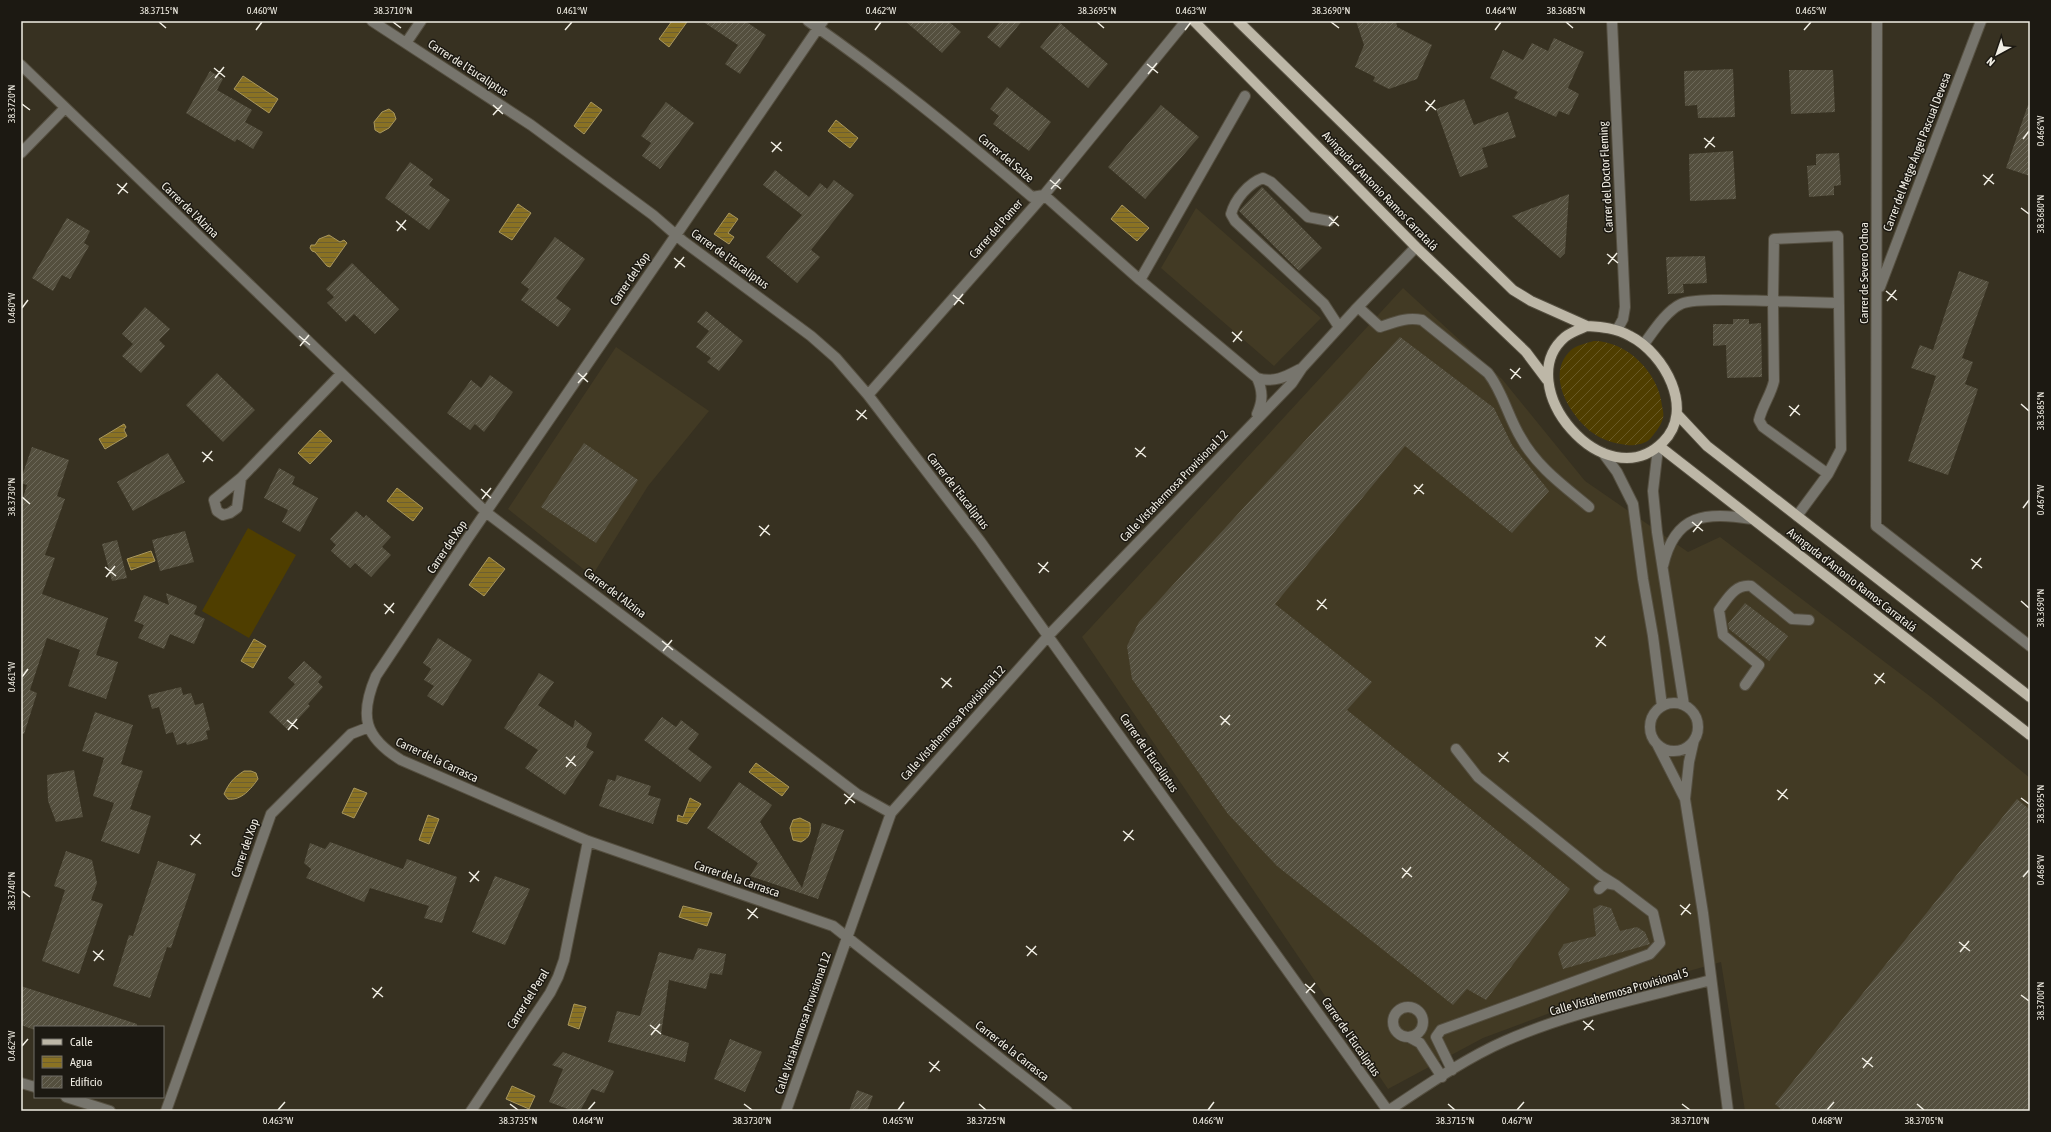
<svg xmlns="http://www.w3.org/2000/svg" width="2051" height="1132" font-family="'Asap Condensed',sans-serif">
  <defs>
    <pattern id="garden-furrows" width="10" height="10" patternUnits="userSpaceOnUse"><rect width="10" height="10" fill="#4f3e00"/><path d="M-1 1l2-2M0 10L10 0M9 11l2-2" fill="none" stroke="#695a25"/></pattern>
    <pattern id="water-rules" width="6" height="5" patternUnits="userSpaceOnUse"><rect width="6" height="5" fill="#8a7223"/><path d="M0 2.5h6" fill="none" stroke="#6c5f32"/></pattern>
    <pattern id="building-hatch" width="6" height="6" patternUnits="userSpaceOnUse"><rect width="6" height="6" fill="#544f3e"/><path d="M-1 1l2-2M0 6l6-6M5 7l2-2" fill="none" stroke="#6d695a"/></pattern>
  </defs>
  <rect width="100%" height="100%" fill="#373121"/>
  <path fill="#423a24" d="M1196 208 1321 318 1274 366 1161 268Z
    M1403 288 1502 379 1585 481 1688 552 1720 537 1931 697 2030 778V1111H1745L1721 962 1582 1001 1483 1038 1388 1089 1082 637Z
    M616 347 709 411 648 486 592 576 508 509Z"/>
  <path fill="url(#garden-furrows)" d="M1594 341C1627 341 1659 373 1662 406 1663 410 1664 415 1663 418 1661 426 1655 433 1650 439 1645 444 1634 446 1627 445 1614 443 1604 441 1593 433 1571 417 1544 375 1571 350 1577 345 1587 343 1594 341Z"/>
  <path fill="#4f3e00" d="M248 528 296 555 249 638 202 611Z"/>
  <path fill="url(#water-rules)" stroke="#a9975d" d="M672 21 687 22 669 47 659 39Z
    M243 76 278 99 269 113 234 89Z
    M591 102 602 110 584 134 574 126Z
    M389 109 394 113 396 119 389 128 380 133 375 130 374 122 382 112Z
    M836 120 858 138 850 148 828 131Z
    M518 204 531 213 512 240 499 232Z
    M1122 205 1149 228 1137 241 1111 219Z
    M729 213 738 219 728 233 734 237 729 244 714 234Z
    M329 235 340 242 344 240 347 243 330 267 327 266 315 252 312 251 310 248 311 245H315L319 239Z
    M124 424 126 427 124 430 127 436 105 449 99 439Z
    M320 430 332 441 310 464 298 453Z
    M397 488 423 508 413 521 387 501Z
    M151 551 155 561 131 570 127 559Z
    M489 557 505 569 484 596 469 585Z
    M254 639 266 646 253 668 241 661Z
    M756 763 789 787 782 796 749 772Z
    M244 771H251L256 773 258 779C251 789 241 801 228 799L224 794C229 783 233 778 244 771Z
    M354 788 367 793 354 818 342 813Z
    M690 798 701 804 687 824 677 821 678 815 683 817Z
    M428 815 439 819 429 844 419 840Z
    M800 818 810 823C811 833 810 837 801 842L793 840 790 828 793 820Z
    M683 906 712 913 707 926 679 917Z
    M574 1004 586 1007 579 1029 568 1025Z
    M512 1086 535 1096 529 1109 506 1099Z"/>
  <path fill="url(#building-hatch)" d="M702 21H745L766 35 740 74 725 64 738 45Z
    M905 21H948L961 32 942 53Z
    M1001 21H1022L1000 48 987 37Z
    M1356 21H1396L1397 27 1432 45 1417 79 1389 89 1373 81 1375 77 1355 67 1364 45Z
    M1060 23 1108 64 1088 88 1040 47Z
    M1554 38 1584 52 1568 88 1579 94 1569 115 1559 111 1556 117 1514 98 1518 92 1490 78 1503 50 1523 60 1532 43 1548 51Z
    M1733 69 1735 117 1698 118 1697 105 1685 106 1684 71Z
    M1789 70H1833L1835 112 1791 114Z
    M210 71 223 79 217 90 252 110 245 122 263 132 253 149 237 139 235 142 186 113Z
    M1007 87 1051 122 1029 151 993 124 999 116 990 109Z
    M1464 99 1474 125 1508 112 1516 137 1482 148 1488 167 1460 177 1436 109Z
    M666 102 694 123 660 169 642 156 651 143 641 136Z
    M1161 105 1199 137 1145 199 1108 167Z
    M2028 105 2030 106V176L2006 168Z
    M1733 151 1736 199 1690 201 1689 154Z
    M1839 153 1841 185 1834 186V195L1809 197 1807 166 1816 165V154Z
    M410 162 433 179 429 185 450 200 429 230 385 198Z
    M775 170 809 197 820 183 827 189 834 180 854 195 811 250 820 257 797 283 766 257 802 215 763 185Z
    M1262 187 1322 248 1299 271 1239 211Z
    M1569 194 1565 253 1560 258 1512 216Z
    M67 218 90 231 84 243 89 246 70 279 62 275 53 291 32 278Z
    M555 237 585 259 556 298 571 309 558 327 521 300 529 289 521 283Z
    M1705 256 1707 283 1683 284 1684 293 1668 294 1666 257Z
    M352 263 399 309 375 334 354 314 346 322 327 303 334 297 326 289Z
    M1959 271 1989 282 1962 358 1973 362 1965 384 1978 389 1948 475 1908 461 1936 376 1911 368 1920 345 1933 350Z
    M145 307 170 329 159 340 165 346 141 373 122 356 133 344 122 334Z
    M706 311 743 341 719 371 707 362 711 358 696 347 709 331 697 322Z
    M1733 319H1749V324L1761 323 1762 377 1727 378 1726 345 1713 346V324H1733Z
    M1400 337 1494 408 1512 445 1549 491 1512 533 1405 446 1275 604 1372 682 1347 710 1570 889 1486 1000 1467 989 1453 1005 1277 866 1228 814 1132 679 1127 646 1139 622Z
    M217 373 255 410 223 442 186 405Z
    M490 375 513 392 484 432 475 424 470 430 447 413 471 380 481 388Z
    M584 443 638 480 596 543 541 507Z
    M32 447 69 460 57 496 65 499 45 555 55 558 42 594 108 618 96 655 118 662 106 699 68 686 80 650 47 638 30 690 37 693 24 734 21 733V504L27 485 21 483V479Z
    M168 453 185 482 133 511 117 482Z
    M279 468 295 477 292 484 318 498 300 532 282 522 288 510 264 498Z
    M356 511 364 518 366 515 391 537 382 547 391 555 371 577 355 563 350 568 331 551 336 545 330 539Z
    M185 531 194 562 160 571 152 540Z
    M117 540 127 578 112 581 102 544Z
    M166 593 197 606 194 614 205 619 194 644 170 634 164 649 138 638 144 625 134 621 144 595 169 605Z
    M1745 603 1788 636 1769 661 1729 629 1728 624Z
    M438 638 472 660 443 706 427 696 434 686 424 680 431 669 423 663Z
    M304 661 322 677 318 682 323 687 308 704 310 706 288 730 269 712 295 684 288 678Z
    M539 673 554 682 538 705 573 728 575 720 592 733 586 747 594 752 565 795 525 768 538 750 504 728Z
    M181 687 183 695 191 693 195 705 203 703 210 730 206 731 208 739 187 745 186 742 177 745 173 732 166 734 159 707 152 709 148 695Z
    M95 712 133 725 121 764 143 771 130 809 151 816 139 854 101 841 114 803 93 796 104 758 82 751Z
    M662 717 676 727 681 720 699 734 688 749 712 767 700 782 644 740Z
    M74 770 83 817 56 822 48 801 47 775Z
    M617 775 651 786 648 795 661 799 653 824 599 806 608 779 615 781Z
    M739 782 772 805 760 822 802 888 822 823 844 830 818 899 750 876 758 863 707 828Z
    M2017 799 2030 810V1111H1783L1775 1104Z
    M330 842 403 869 407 859 457 877 442 923 424 918 429 906 370 888 364 902 306 878 311 869 304 863 310 843 325 849Z
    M66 851 92 860 97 883 91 900 103 904 79 974 42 961 65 890 54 886Z
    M158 861 196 874 171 948 167 947 150 998 113 986 129 935 133 936Z
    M495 876 530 889 505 945 472 932Z
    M1600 905 1611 908 1620 931 1637 927 1645 932 1650 944 1563 969 1558 953 1564 944 1596 936 1593 909Z
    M698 948 726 954 722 975 710 973 706 989 669 980 661 1034 689 1043 685 1062 608 1042 617 1011 640 1016 659 952 693 960Z
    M21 986 137 1024V1027H35V1030L21 1025Z
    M730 1039 762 1052 745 1092 714 1079Z
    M563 1052 614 1071 604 1093 592 1089 580 1111H573L549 1102 563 1069 552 1065Z
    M857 1090 873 1096 867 1111H849Z"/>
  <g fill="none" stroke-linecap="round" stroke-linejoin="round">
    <defs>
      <path id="minor" d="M372 21 531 125 653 215 683 241 811 336 836 358 868 395 980 541 1388 1111
        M808 21C886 75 959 135 1032 197L1044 195 1140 280 1257 378C1274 383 1285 377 1300 369
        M823 21 468 538 376 676C359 716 364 737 401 760L588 841 833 926 1067 1111
        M1612 21 1625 307 1623 319 1617 330
        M1877 21 1876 526 2030 646
        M406 43 421 21
        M21 65 487 513 857 794 891 813
        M21 153 65 108
        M1329 221 1308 217 1271 182 1263 178C1249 183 1235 199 1231 214L1235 221 1324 304 1339 327
        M1140 280 1245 96
        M1880 287 1981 21
        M1358 307 1380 327C1395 322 1406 317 1422 320L1488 373C1503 392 1508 417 1521 438 1537 467 1564 486 1589 507
        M1644 344C1653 332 1666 311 1681 304 1695 297 1754 301 1773 301L1774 381C1771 395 1762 406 1759 420L1763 427 1828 474 1797 516
        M868 395 1044 195 1186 21
        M1257 414C1263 401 1263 391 1257 378
        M1658 448 1653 491 1657 532 1684 705
        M1603 453 1617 472 1633 504 1643 579 1653 636 1662 706
        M1828 474 1841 449 1838 236 1774 239 1773 301 1837 303
        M241 478 237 508 230 513 223 515 217 511 214 500 241 478 341 374
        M1663 566C1675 513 1706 512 1752 519
        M1745 685 1759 665 1723 635 1719 610C1728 598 1735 584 1751 586L1792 619 1809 620
        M1650 727a24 24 0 1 1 48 0a24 24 0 1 1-48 0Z
        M1657 744 1685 799 1689 762 1694 740
        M1685 799 1703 913 1728 1111
        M1599 889 1606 883 1616 885
        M1393 1022a15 15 0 1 1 30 0a15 15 0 1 1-30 0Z
        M1409 1037 1420 1043 1442 1077
        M1452 1070 1436 1037 1441 1030 1650 954 1660 943 1653 913 1616 885 1600 875 1478 777 1456 749
        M21 1083 35 1087
        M66 1097 110 1111
        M166 1111 271 814 351 734 369 727
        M471 1111 550 993 558 977 564 960 588 841
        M786 1111 891 813 1049 635 1292 383 1302 368 1355 310 1416 247
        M1388 1111C1424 1087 1466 1058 1505 1041 1571 1012 1642 998 1711 980"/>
      <path id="major" d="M1194 21 1416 247 1526 352 1547 380
        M1238 21 1513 290 1531 301 1587 326
        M1587 326C1602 327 1616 328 1630 336 1664 353 1696 410 1663 442 1605 500 1509 385 1565 337 1571 332 1580 329 1587 326Z
        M1677 414 1707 446 2030 697
        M1659 446 2030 735"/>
    </defs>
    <use href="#minor" stroke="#554f40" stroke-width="12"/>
    <use href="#major" stroke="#554f40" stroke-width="12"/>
    <use href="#minor" stroke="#77756d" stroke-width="10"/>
    <use href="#major" stroke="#bdb7a7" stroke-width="10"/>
  </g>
  <path fill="none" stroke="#f1eee4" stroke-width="1.5" d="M159 22 166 28M393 22 401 28M1097 22 1104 28M1331 22 1339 28M1566 22 1573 28M256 30 262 22M565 30 572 22M875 30 881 22M1185 30 1191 22M1495 30 1501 22M1804 30 1811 22M1147 64 1158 73M214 68 225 77M1148 74 1157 63M215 78 224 67M1425 101 1436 110M22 104 30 110M493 105 503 114M1426 111 1435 100M493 115 502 105M1704 138 1715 147M2023 139 2029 131M771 142 782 151M1705 148 1714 137M772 152 781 142M1983 175 1994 184M1050 180 1061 189M117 184 128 193M1984 185 1993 174M1051 189 1060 179M118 194 127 183M2021 208 2029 214M1329 217 1339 226M396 221 406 230M1329 226 1338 216M397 231 406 220M1607 254 1618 263M674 258 685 267M1608 264 1617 253M675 268 684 257M1886 291 1897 300M953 295 964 304M1887 301 1896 290M954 305 963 294M22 308 28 300M1232 332 1242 341M299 336 310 345M1233 342 1242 331M300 346 309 335M1510 369 1521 378M578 373 588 382M1511 379 1520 368M578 383 587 373M2021 404 2029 411M1789 406 1800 415M856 410 867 419M1790 416 1799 405M857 420 866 410M1135 448 1146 457M202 452 213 461M1136 457 1145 447M203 462 212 451M1414 485 1424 494M481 489 491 498M1414 494 1423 484M22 497 30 504M482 499 491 488M2023 508 2029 500M1692 522 1703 531M759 526 770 535M1693 532 1702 521M760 536 769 525M1971 559 1982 568M1038 563 1049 572M105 567 116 576M1972 569 1981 558M1039 573 1048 562M106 577 115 566M1317 600 1327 609M2021 601 2029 608M384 604 394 613M1317 610 1326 599M385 614 394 603M1595 637 1606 646M662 641 673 650M1596 647 1605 636M663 651 672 640M1874 674 1885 683M22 677 28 669M941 678 952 687M1875 684 1884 673M942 688 951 678M1220 716 1230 725M287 720 298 729M1221 725 1230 715M288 730 297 719M1498 753 1509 762M566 757 576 766M1499 762 1508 752M566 767 575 756M1777 790 1788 799M844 794 855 803M2021 798 2029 804M1778 800 1787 789M845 804 854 793M1123 831 1134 840M190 835 201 844M1124 841 1133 830M191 845 200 834M1402 868 1412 877M469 872 479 881M2023 877 2029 870M1402 878 1411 867M470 882 479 871M22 891 30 897M1680 905 1691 914M747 909 758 918M1681 915 1690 904M748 919 757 908M1959 942 1970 951M1026 946 1037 955M93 951 104 960M1960 952 1969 941M1027 956 1036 946M94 961 103 950M1305 984 1315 993M372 988 383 997M1306 993 1315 983M2021 995 2029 1001M373 998 382 987M1583 1021 1594 1030M650 1025 661 1034M1584 1030 1593 1020M651 1035 660 1024M22 1046 28 1039M1862 1058 1873 1067M929 1062 940 1071M1863 1068 1872 1057M930 1072 939 1061M510 1104 518 1110M744 1104 752 1110M979 1104 986 1110M1448 1104 1455 1110M1682 1104 1690 1110M1917 1104 1924 1110M278 1110 285 1102M588 1110 595 1102M898 1110 904 1102M1208 1110 1214 1102M1517 1110 1524 1102M1827 1110 1834 1102"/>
  <g text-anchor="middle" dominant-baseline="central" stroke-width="3" stroke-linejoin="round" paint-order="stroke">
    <g font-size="12" fill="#f1eee4" stroke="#1c1912">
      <text transform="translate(468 68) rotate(33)">Carrer de l'Eucaliptus</text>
      <text transform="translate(1917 152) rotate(-69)">Carrer del Metge Ángel Pascual Devesa</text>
      <text transform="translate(1006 158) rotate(40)">Carrer del Salze</text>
      <text transform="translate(1606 177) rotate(-93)">Carrer del Doctor Fleming</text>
      <text transform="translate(1380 191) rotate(46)">Avinguda d'Antonio Ramos Carratalá</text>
      <text transform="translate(190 210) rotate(44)">Carrer de l'Alzina</text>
      <text transform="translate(996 229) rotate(-49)">Carrer del Pomer</text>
      <text transform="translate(730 259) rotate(36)">Carrer de l'Eucaliptus</text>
      <text transform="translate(1864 273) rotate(-90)">Carrer de Severo Ochoa</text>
      <text transform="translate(630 279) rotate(-56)">Carrer del Xop</text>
      <text transform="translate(1174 486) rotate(-46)">Calle Vistahermosa Provisional 12</text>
      <text transform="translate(958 491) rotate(52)">Carrer de l'Eucaliptus</text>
      <text transform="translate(447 547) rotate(-56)">Carrer del Xop</text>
      <text transform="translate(1852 580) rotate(38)">Avinguda d'Antonio Ramos Carratalá</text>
      <text transform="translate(615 593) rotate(37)">Carrer de l'Alzina</text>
      <text transform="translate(953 723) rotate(-48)">Calle Vistahermosa Provisional 12</text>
      <text transform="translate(1149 753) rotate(55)">Carrer de l'Eucaliptus</text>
      <text transform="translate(437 760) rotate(25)">Carrer de la Carrasca</text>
      <text transform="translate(245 848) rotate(-71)">Carrer del Xop</text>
      <text transform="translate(737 879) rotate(19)">Carrer de la Carrasca</text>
      <text transform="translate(1619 992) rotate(-16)">Calle Vistahermosa Provisional 5</text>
      <text transform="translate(528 999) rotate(-58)">Carrer del Peral</text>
      <text transform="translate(803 1023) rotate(-71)">Calle Vistahermosa Provisional 12</text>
      <text transform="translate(1351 1037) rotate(55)">Carrer de l'Eucaliptus</text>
      <text transform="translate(1012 1051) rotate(38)">Carrer de la Carrasca</text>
    </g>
  </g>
  <rect width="2051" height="1132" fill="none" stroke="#1c1912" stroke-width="44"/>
  <rect x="34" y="1026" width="130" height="72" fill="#1c1912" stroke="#716e66"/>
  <rect x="42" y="1039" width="20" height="6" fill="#bdb7a7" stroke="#716e66"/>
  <text x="70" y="1046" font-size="12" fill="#f1eee4">Calle</text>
  <rect x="42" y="1056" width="20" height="12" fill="url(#water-rules)" stroke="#716e66"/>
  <text x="70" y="1066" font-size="12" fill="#f1eee4">Agua</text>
  <rect x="42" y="1076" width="20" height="12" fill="url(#building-hatch)" stroke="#716e66"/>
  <text x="70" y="1086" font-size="12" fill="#f1eee4">Edificio</text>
  <g transform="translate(1997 54) rotate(220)" stroke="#1c1912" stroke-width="3" paint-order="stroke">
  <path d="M0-3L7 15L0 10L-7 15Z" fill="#f1eee4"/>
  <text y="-6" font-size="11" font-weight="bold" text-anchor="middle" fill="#f1eee4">N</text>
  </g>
  <rect x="22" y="22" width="2007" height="1088" fill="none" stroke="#f1eee4" stroke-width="1.5"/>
  <g font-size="10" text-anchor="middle" fill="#f1eee4">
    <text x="159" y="14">38.3715°N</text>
    <text x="262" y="14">0.460°W</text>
    <text x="393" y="14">38.3710°N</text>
    <text x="572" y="14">0.461°W</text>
    <text x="881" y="14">0.462°W</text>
    <text x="1097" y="14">38.3695°N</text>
    <text x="1191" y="14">0.463°W</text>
    <text x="1331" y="14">38.3690°N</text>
    <text x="1501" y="14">0.464°W</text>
    <text x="1566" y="14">38.3685°N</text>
    <text x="1811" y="14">0.465°W</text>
    <text transform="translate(11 104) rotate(-90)" y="4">38.3720°N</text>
    <text transform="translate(2040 131) rotate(-90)" y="4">0.466°W</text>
    <text transform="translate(2040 214) rotate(-90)" y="4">38.3680°N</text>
    <text transform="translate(11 308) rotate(-90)" y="4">0.460°W</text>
    <text transform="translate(2040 411) rotate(-90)" y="4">38.3685°N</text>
    <text transform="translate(11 497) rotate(-90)" y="4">38.3730°N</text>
    <text transform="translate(2040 500) rotate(-90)" y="4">0.467°W</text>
    <text transform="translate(2040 608) rotate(-90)" y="4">38.3690°N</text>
    <text transform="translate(11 677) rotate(-90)" y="4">0.461°W</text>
    <text transform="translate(2040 804) rotate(-90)" y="4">38.3695°N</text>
    <text transform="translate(2040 870) rotate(-90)" y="4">0.468°W</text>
    <text transform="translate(11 891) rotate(-90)" y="4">38.3740°N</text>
    <text transform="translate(2040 1001) rotate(-90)" y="4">38.3700°N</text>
    <text transform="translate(11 1046) rotate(-90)" y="4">0.462°W</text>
    <text x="278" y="1124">0.463°W</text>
    <text x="518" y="1124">38.3735°N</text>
    <text x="588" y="1124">0.464°W</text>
    <text x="752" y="1124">38.3730°N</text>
    <text x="898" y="1124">0.465°W</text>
    <text x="986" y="1124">38.3725°N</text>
    <text x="1208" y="1124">0.466°W</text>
    <text x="1455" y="1124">38.3715°N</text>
    <text x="1517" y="1124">0.467°W</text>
    <text x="1690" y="1124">38.3710°N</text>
    <text x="1827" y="1124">0.468°W</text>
    <text x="1924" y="1124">38.3705°N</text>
  </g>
</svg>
